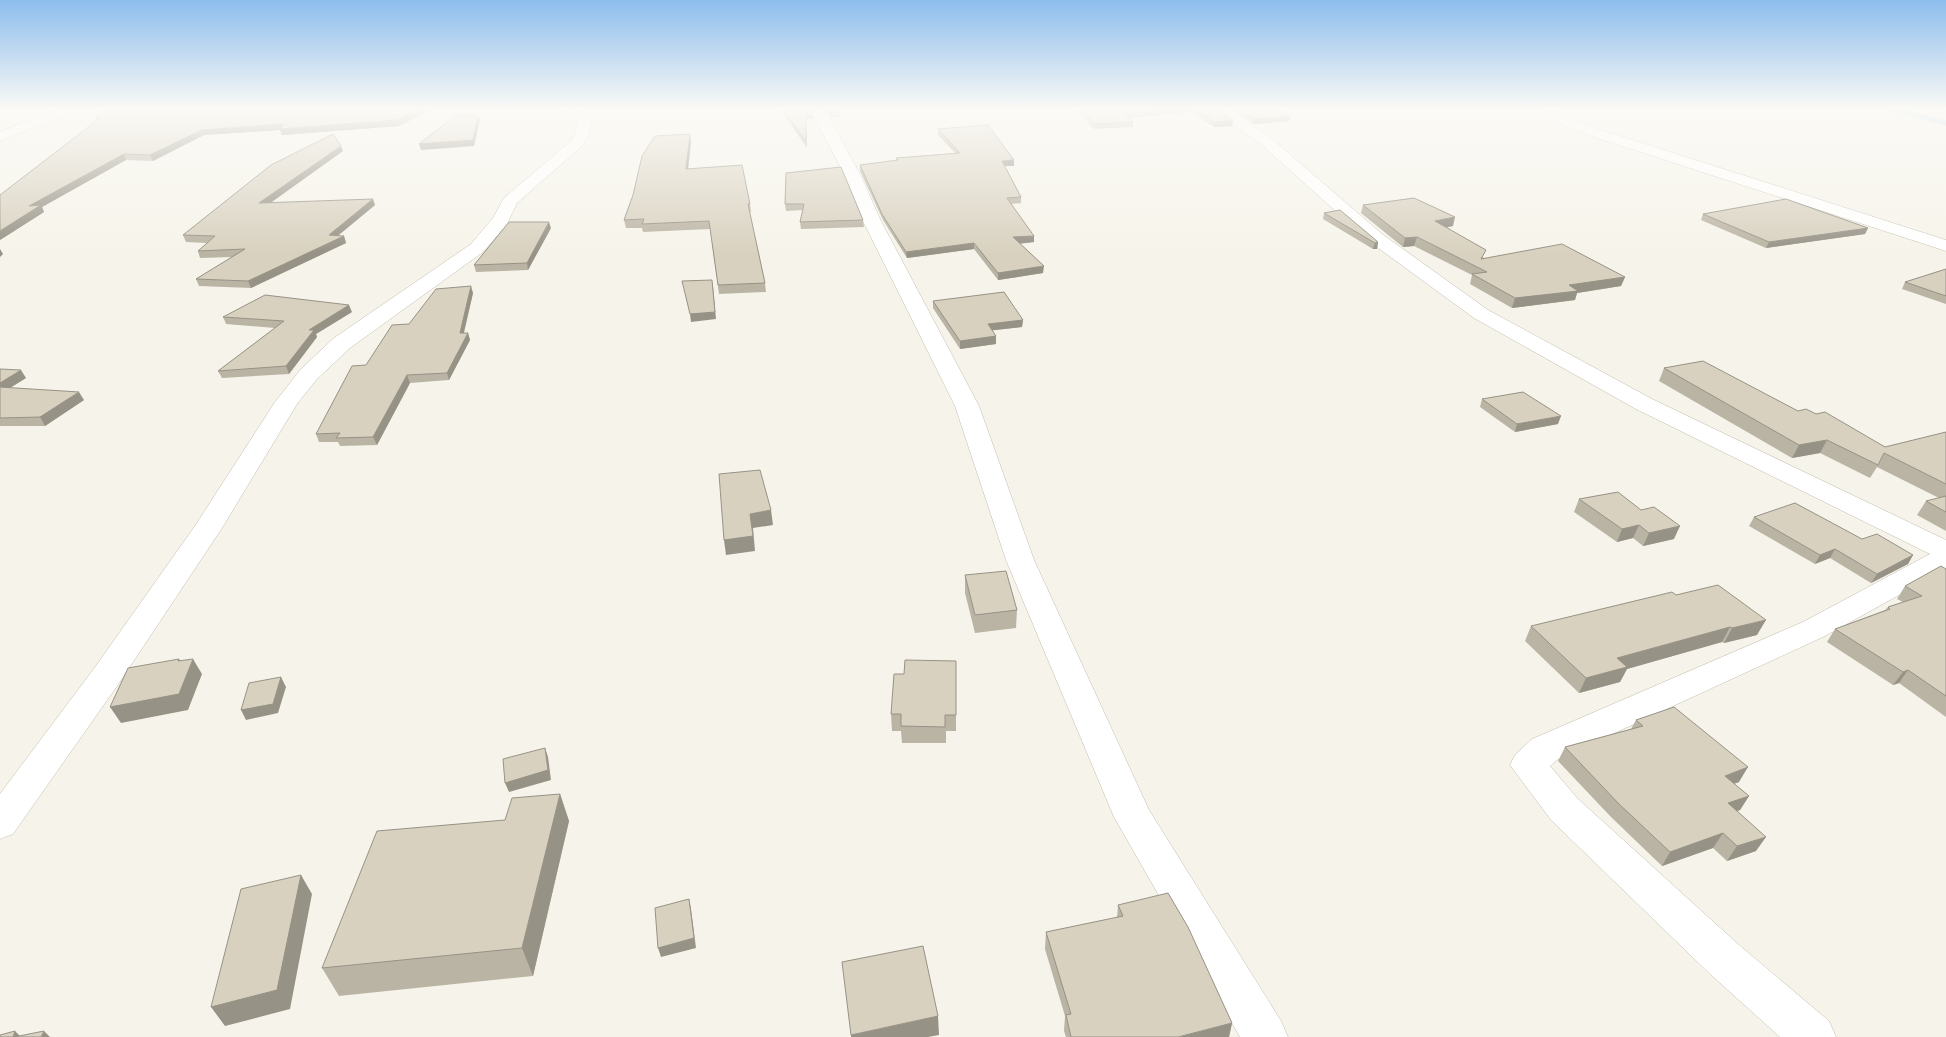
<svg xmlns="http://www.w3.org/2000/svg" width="1946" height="1037" font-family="Inter,sans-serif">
  <rect width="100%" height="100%" fill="#f6f4ea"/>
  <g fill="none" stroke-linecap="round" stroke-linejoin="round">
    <path stroke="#a4caf5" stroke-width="5" d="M1892 109 1946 123"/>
    <defs>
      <path id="minor" d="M56 109H74L72 112 0 141V132Z
        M563 109H581L591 119 589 134 582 146 517 203 507 224 483 252 350 348 317 379 297 404 222 528 117 686 13 834 0 839V794L93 670 195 526 275 402 301 369 334 338 471 244 493 218 504 198 571 141 575 134 577 120Z
        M810 109H824L860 174 881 221 979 406 1034 560 1149 810 1281 1021 1288 1037H1240L1114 817 1006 560 955 406 863 221 844 174Z
        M1212 109H1228L1272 139 1382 234 1488 310 1652 399 1946 540V569L1825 636 1558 759 1550 766 1577 798 1739 945 1829 1021 1836 1037H1780L1709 973 1551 820 1510 765 1515 755 1532 739 1803 622 1930 554 1636 409 1474 318 1370 242 1262 145Z
        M1527 109H1546L1592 127 1946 240V251L1582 133 1529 112Z"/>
    </defs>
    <use href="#minor" stroke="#c2bdac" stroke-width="1"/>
    <use href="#minor" fill="#fff" fill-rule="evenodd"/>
  </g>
  <path fill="#bab4a4" d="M107 109H432L399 126 282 135 280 130 204 135 153 161 126 160 42 207 44 212 0 240 96 120 95 118Z
    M780 109H810L813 119H806L807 148Z
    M825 109H838L839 111 840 117H831Z
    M1076 109H1217L1232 126 1214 127 1192 112 1129 118 1133 122V127L1094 129Z
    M1231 109H1276L1290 116 1289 121 1253 124Z
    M938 129 1014 166H1005L1021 197V203L1011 204 1034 242 1019 244 1043 273 998 280 974 249 907 258 883 220 860 171V165L896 161V158L955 153 938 135Z
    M691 142 688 169 750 204 751 212H749L765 283 766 292 719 294 710 229 643 232 642 228H626L624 220Z
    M343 151 271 202 375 205 338 236H344L346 243 251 288 199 286 196 279 233 257 200 258 198 251 208 243 186 242 183 235Z
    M786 173 863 220 864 227 801 229 800 222 803 210 786 211 785 204Z
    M1363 205 1453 226 1447 227 1484 258 1625 277 1621 286 1577 293 1575 300 1512 308 1470 284 1472 275 1414 246 1403 247 1361 213Z
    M1324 213 1378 242 1377 249H1373L1323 219Z
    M1703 214 1868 228 1865 234 1766 248 1701 220Z
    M551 228 528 270 476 272 474 265Z
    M1946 269V304L1902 289 1905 282Z
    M473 293 464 333H468L470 340 449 380 410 383 377 445 340 446 338 442H319L316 434 366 365 409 324Z
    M933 301 1023 320 1022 327 992 330 996 336V344L960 349 933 308Z
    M352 312 316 334 317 337 289 374 222 378 218 371 275 328 226 324 223 317Z
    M1664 368 1798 411 1816 414 1885 447 1946 432V531L1917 515 1926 501 1939 498 1877 467 1870 478 1820 453 1792 458 1659 381Z
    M0 369 26 378 10 388 84 400 45 426H0Z
    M1482 399 1558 424 1515 432 1480 407Z
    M1579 499 1641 510 1674 539 1643 546 1633 538 1617 542 1574 512Z
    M1754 517 1862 539 1913 555 1908 564 1871 583 1830 558 1815 564 1749 526Z
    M1946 569V717L1899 683 1893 685 1827 642 1835 629 1885 610 1888 607 1903 602 1897 599 1905 586Z
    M965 575 1017 610 1016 628 975 633 965 593Z
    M1676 595 1757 635 1724 643 1722 642 1627 669 1620 682 1579 693 1525 641 1531 626Z
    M956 661V731H946V743H902L901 731H892L891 714 904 674Z
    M1636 720 1739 782 1734 784 1749 796 1740 810 1737 811 1756 851 1727 861 1713 848 1662 866 1611 817 1558 761 1565 747 1631 729Z
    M560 794 569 821 533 976 339 996 322 968 505 820Z
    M1118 905 1232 1023 1229 1037H1066L1064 1031 1065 1016 1045 949 1046 932 1117 918Z"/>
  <path fill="#979286" d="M420 109H432L399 126 282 135 280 130 204 135 153 161 150 155 202 130Z
    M1168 109H1192V112L1124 118V113Z
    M839 111 840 117H831L830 112Z
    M812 113 813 119H806L807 148 806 114Z
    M478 115 480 120 474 146 421 150 419 144Z
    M1290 116 1289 121 1253 124 1254 119Z
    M1233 120 1232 126 1214 127V122Z
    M690 134 691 142 687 177 686 169Z
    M341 146 343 151 262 209 259 203Z
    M124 154 126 160 42 207 44 212 0 240V231L29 206Z
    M1014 160V166H1002V161Z
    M373 199 375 205 331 241 329 235Z
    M1455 217 1453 226 1433 230 1435 221Z
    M549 222 551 228 528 270 527 263Z
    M1868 228 1865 234 1766 248 1769 242Z
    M344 236 346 243 251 288 248 281Z
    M1034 236V242L1013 244V237Z
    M1417 237 1414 246 1403 247 1405 238Z
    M1378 242 1377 249H1373L1375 243Z
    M974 243V249L907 258 906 252Z
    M0 249 3 254 0 257Z
    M1044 266 1043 273 998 280V273Z
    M1625 277 1621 286 1577 293 1575 300 1512 308 1515 298 1569 285Z
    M471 286 473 293 462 340 460 333Z
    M713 287 716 319 691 322 690 314Z
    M349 305 352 312 316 334 317 337 289 374 286 366 309 330Z
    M1023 320 1022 327 987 331 988 324Z
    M468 333 470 340 449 380 447 373Z
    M996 336V344L960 349V341Z
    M21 370 26 378 0 394V383Z
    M407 375 410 383 377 445 373 437Z
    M79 392 84 400 45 426 40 417Z
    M1561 416 1558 424 1515 432 1517 424Z
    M1827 440 1820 453 1792 458 1799 445Z
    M771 510 773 525 753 528 755 551 726 555 724 540 750 514Z
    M1639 525 1633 538 1617 542 1622 529Z
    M1680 526 1674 539 1643 546 1649 533Z
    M1835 549 1830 558 1815 564 1820 555Z
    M1913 555 1908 564 1871 583 1877 574Z
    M1766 620 1757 635 1724 643 1732 628Z
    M1730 627 1722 642 1627 669 1620 682 1579 693 1586 678 1617 658Z
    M179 659 187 673 193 659 202 674 188 710 121 723 110 707 178 661Z
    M1908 670 1899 683 1893 685 1903 672Z
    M281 677 286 687 278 713 246 720 241 710Z
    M545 748 548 757 551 780 509 792 505 783Z
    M1748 767 1739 782 1716 790 1725 776Z
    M560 794 569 821 533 976 522 948Z
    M1749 796 1740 810 1719 817 1728 803Z
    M1723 833 1713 848 1662 866 1670 852Z
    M1766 837 1756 851 1727 861 1737 846Z
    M301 875 312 894 290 1009 225 1026 211 1007Z
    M689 899 691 909 696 948 661 957 658 948Z
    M938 1016 939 1035 928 1037H851V1035Z
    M1232 1023 1229 1037H1179Z
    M15 1031 21 1037H13Z
    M44 1031 50 1037H41Z"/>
  <path fill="#d8d1bf" stroke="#979286" d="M107 109H420L397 120 280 129 284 124 202 130 150 155 124 154 29 206 41 205 0 231V195L100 118H95Z
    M783 109H810L812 113 806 114V142Z
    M828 109H838L839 111 830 112Z
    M1081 109H1168L1124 113 1133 122 1095 124Z
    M1195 109H1217L1233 120 1214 122Z
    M1240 109H1276L1290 116 1254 119Z
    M478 115 473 140 419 144 455 116Z
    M988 125 1014 160 1002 161 1021 197 1007 198 1034 236 1013 237 1044 266 998 273 974 243 906 252 882 214 860 165 898 160 896 158 960 153 938 129Z
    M333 134 341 146 259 203 373 199 329 235 344 236 248 281 196 279 245 249 198 251 215 236 183 235 271 165Z
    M690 134 686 169 742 165 750 204H748L765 283 718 285 709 221 642 224 644 219 624 220 633 195 642 156 655 136Z
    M841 167 863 220 800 222 804 204H785L786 173Z
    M1414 198 1455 217 1435 221 1486 250 1481 259 1562 244 1625 277 1569 285 1578 291 1515 298 1472 274 1487 272 1417 237 1405 238 1363 205Z
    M1786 199 1868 228 1769 242 1703 214Z
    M1340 210 1378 242 1375 243 1324 213Z
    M509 222H549L527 263 474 265Z
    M1946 269V296L1905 282Z
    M712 280 715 312 690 314 682 281Z
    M471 286 460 333H468L447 373 407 375 373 437 336 438 340 433 316 434 352 366 366 365 392 325 409 324 436 289Z
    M1004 292 1023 320 988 324 996 336 960 341 933 301Z
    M265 295 349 305 309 330H314L286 366 218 371 284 321 223 317Z
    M1703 361 1798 411 1806 409 1816 414 1825 412 1885 447 1946 432V484L1884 453 1878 465 1827 440 1799 445 1664 368Z
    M0 369 21 370 0 383Z
    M0 387 79 392 40 417 0 418Z
    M1523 392 1561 416 1517 424 1482 399Z
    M760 470 771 510 750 514 753 536 724 540 719 474Z
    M1618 492 1641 510 1654 507 1680 526 1649 533 1639 525 1622 529 1579 499Z
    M1946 496V512L1926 501Z
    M1795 503 1862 539 1877 534 1913 555 1877 574 1835 549 1820 555 1754 517Z
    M1941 566 1946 569V696L1908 670 1903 672 1835 629 1890 609 1888 607 1922 596 1905 586Z
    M1006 571 1017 610 975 615 965 575Z
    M1718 585 1766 620 1732 628 1730 627 1617 658 1627 667 1586 678 1531 626 1672 592 1676 595Z
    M179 659 178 661 193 659 179 694 110 707 128 668Z
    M905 660 956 661V715H945V727L901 726V714H891L894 674H904Z
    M281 677 273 704 241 710 249 683Z
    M1674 707 1748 767 1725 776 1749 796 1728 803 1766 837 1737 846 1723 833 1670 852 1618 803 1565 747 1643 726 1636 720Z
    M545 748 548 770 505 783 503 759Z
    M560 794 522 948 322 968 377 831 505 820 512 798Z
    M301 875 277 990 211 1007 241 889Z
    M1168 893 1188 927 1232 1023 1178 1037H1071L1066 1015 1071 1014 1046 932 1123 916 1118 905Z
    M689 899 694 938 658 948 655 908Z
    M923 946 938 1016 851 1035 842 962Z
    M15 1031 13 1037H0V1035Z
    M44 1031 41 1037H14Z"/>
  <linearGradient id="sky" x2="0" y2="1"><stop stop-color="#8dbded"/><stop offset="0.43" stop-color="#fbfaf6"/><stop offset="1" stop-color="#fbfaf6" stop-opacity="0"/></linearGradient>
  <rect width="1946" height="254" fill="url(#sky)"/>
</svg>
